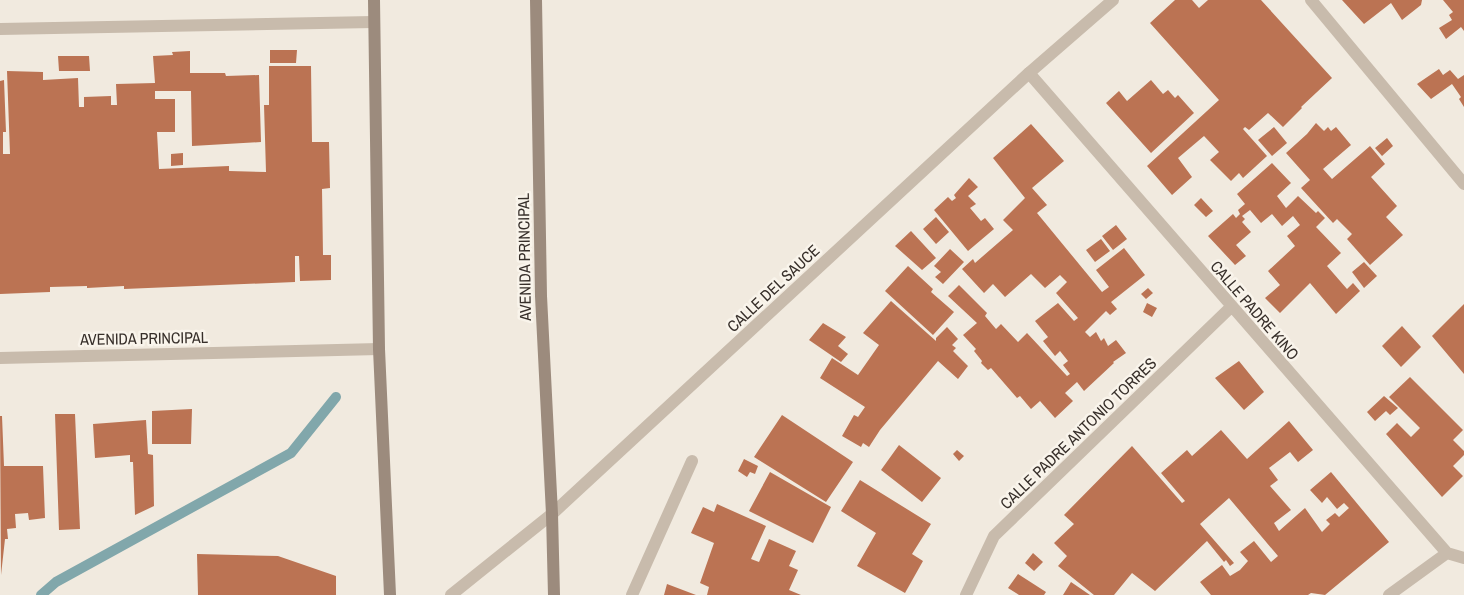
<svg xmlns="http://www.w3.org/2000/svg" width="1464" height="595" font-family="'Archivo Narrow',sans-serif">
  <rect width="100%" height="100%" fill="#f1eadf"/>
  <g fill="none" stroke-linecap="round" stroke-linejoin="round">
    <path stroke="#81a7ab" stroke-width="10" d="M41 595 56 582 291 453 336 397"/>
  </g>
  <path fill="#bb7353" d="M1175 0H1192L1199 8 1208 0H1261L1332 78 1301 107 1302 108 1283 127 1268 113 1249 130 1245 127 1243 129 1267 156 1243 178 1239 173 1231 181 1210 160 1219 152 1204 136 1178 158 1192 177 1172 195 1147 166 1219 100 1150 23Z
    M1342 0H1422L1421 5 1402 20 1391 3 1364 24Z
    M1443 0H1464V31L1461 27 1446 39 1439 28 1452 20 1449 15 1453 12Z
    M270 50H297L296 63H270Z
    M190 51V73H225L226 76 259 75 261 142 192 146 191 91H155V99H175V132H157L159 169 229 166V171L266 172 264 105H269V66H311L312 142H329L330 188 322 189 323 255H331V280L300 281 299 256H295V282L124 289V286L87 288V286L50 287V292L0 294V81L4 80 6 132H3V154H10L7 71 43 72V80L78 78 79 107H84V97L111 96V105H117L116 84 155 83 153 56 173 55 172 52Z
    M58 56H89L90 71H59Z
    M1439 69 1443 75 1450 70 1458 79 1464 75V107L1459 99 1461 97 1452 84 1431 99 1417 84Z
    M1151 80 1163 94 1168 90 1175 98 1178 95 1194 113 1151 153 1106 103 1119 91 1127 101Z
    M1316 123 1324 131 1328 127 1331 131 1336 127 1351 145 1323 169 1332 179 1370 146 1385 164 1371 177 1397 206 1386 217 1403 235 1370 265 1347 239 1352 234 1337 219 1333 223 1301 188 1310 180 1286 153 1307 134Z
    M1031 124 1064 161 1032 188 1047 205 1037 213 1102 292 1109 287 1096 270 1124 248 1145 275 1111 302 1117 309 1110 315 1106 311 1085 332 1090 337 1096 332 1101 341 1104 338 1108 346 1116 340 1126 353 1113 362 1114 363 1084 391 1077 382 1065 393 1073 401 1055 418 1040 401 1031 409 1020 396 1017 398 991 368 988 370 981 363 982 361 974 351 976 349 963 335 977 323 948 296 959 285 987 313 985 316 996 329 1001 324 1018 342 1027 333 1067 376 1070 374 1063 365 1068 361 1060 351 1055 356 1043 341 1048 337 1035 321 1058 303 1074 321 1078 318 1056 293 1067 282 1060 275 1045 288 1031 274 1005 297 993 284 984 293 962 269 973 259 975 263 1013 230 1003 220 1025 198 993 158Z
    M1274 127 1287 143 1272 156 1258 140Z
    M1387 138 1393 146 1382 156 1375 148Z
    M183 153V165L171 166V154Z
    M1272 163 1291 183 1277 196 1286 208 1298 196 1316 213 1318 211 1325 218 1316 227 1341 253 1327 266 1347 289 1353 283 1360 291 1336 314 1310 283 1280 313 1265 298 1280 285 1268 271 1295 246 1287 236 1300 225 1293 216 1282 226 1272 214 1261 223 1250 210 1242 216 1245 219 1242 222 1251 232 1236 245 1246 256 1235 265 1208 236 1233 214 1236 218 1240 214 1238 210 1245 204 1237 194Z
    M969 178 978 187 968 196 976 204 970 208 981 221 985 218 994 229 968 251 934 210 948 197 952 201 956 198 954 195Z
    M1201 198 1213 211 1206 217 1194 205Z
    M936 217 949 232 936 244 923 229Z
    M1116 225 1127 239 1113 250 1102 236Z
    M911 231 936 258 922 270 895 246Z
    M1101 239 1110 251 1095 262 1086 250Z
    M950 249 964 262 943 284 935 277 941 272 934 266Z
    M1364 262 1377 276 1364 288 1352 272Z
    M908 266 933 289 931 292 954 312 933 335 885 291Z
    M1148 288 1153 293 1146 299 1141 294Z
    M891 301 936 341V338L947 327 958 339 952 345 956 348 953 351 968 366 958 379 938 361 880 430 869 447 863 443 861 447 842 436 854 415 858 417 865 407 820 378 832 358 858 375 879 345 863 333Z
    M1147 303 1157 308 1152 317 1143 312Z
    M1464 304V374L1432 336Z
    M823 323 846 337 838 346 848 354 841 362 809 340Z
    M1402 326 1421 347 1401 367 1382 346Z
    M1239 361 1264 392 1244 410 1215 378Z
    M1410 377 1463 430 1453 440 1464 451V455L1453 466 1463 476 1442 497 1386 434 1397 423 1411 437 1420 428 1389 397Z
    M1384 396 1398 408 1390 415 1386 411 1375 421 1367 412Z
    M192 409 191 444H152V411Z
    M55 414H75L80 529 59 530Z
    M782 415 853 462 826 502 754 457Z
    M0 416H2L4 466H43L45 518 29 520 28 513 15 514 16 528 7 529 8 539H5L1 575Z
    M146 420 148 454 153 455 154 506 135 515 133 462H130V455L95 458 93 424Z
    M1289 421 1313 450 1298 462 1290 452 1269 468 1278 480 1270 486 1291 510 1274 523 1279 531 1305 508 1322 532 1330 524 1326 520 1335 513 1339 517 1349 508 1344 503 1337 509 1327 497 1322 503 1310 490 1331 472 1389 542 1325 595 1311 593 1308 595H1211L1200 582 1222 565 1230 576 1240 570 1248 561 1240 552 1254 541 1271 562 1278 556 1229 498 1200 524 1234 563 1230 566 1226 560 1224 562 1207 541 1155 591 1132 573 1114 595H1094L1058 566 1067 556 1054 543 1074 524 1064 515 1132 446 1182 503 1185 501 1161 473 1187 450 1192 456 1221 430 1247 459Z
    M899 445 941 478 922 502 881 470Z
    M957 450 964 456 959 461 953 454Z
    M744 459 758 466 755 474 750 472 747 477 738 471Z
    M770 472 831 507 813 543 749 511Z
    M860 480 931 524 912 554 923 561 905 593 857 566 876 533 841 511Z
    M717 504 766 526 751 559 759 562 769 539 796 551 789 566 798 570 789 590 801 595H707L709 587 700 583 714 543 691 533 703 507 714 512Z
    M1033 553 1043 562 1034 571 1025 563Z
    M197 554 278 556 336 576V595H198Z
    M1018 574 1046 592 1044 595H1019L1008 588Z
    M1071 582 1090 595H1063Z
    M667 584 696 595H664Z"/>
  <g fill="none" stroke-linecap="round" stroke-linejoin="round">
    <path stroke="#c8bbac" stroke-width="12" d="M1311 0 1464 184
      M0 29 373 22
      M1029 73 1447 553 1464 558
      M632 595 692 461
      M966 595 994 536 1231 307
      M1389 595 1447 553"/>
    <path stroke="#c8bbac" stroke-width="12" d="M0 358 379 349
      M451 595 552 514 1029 73 1113 0"/>
    <path stroke="#9c8b7d" stroke-width="12" d="M374 0 379 349 390 595
      M536 0 541 296 552 514 554 595"/>
  </g>
  <g text-anchor="middle" dominant-baseline="central" stroke-width="5" stroke-linejoin="round" paint-order="stroke">
    <g font-size="16" fill="#372f2a" stroke="#f9f4eb">
      <text transform="translate(524 257) rotate(-91)">AVENIDA PRINCIPAL</text>
      <text transform="translate(773 288) rotate(-43)">CALLE DEL SAUCE</text>
      <text transform="translate(1255 310) rotate(49)">CALLE PADRE KINO</text>
      <text transform="translate(144 338) rotate(-1)">AVENIDA PRINCIPAL</text>
      <text transform="translate(1078 433) rotate(-44)">CALLE PADRE ANTONIO TORRES</text>
    </g>
  </g>
</svg>
